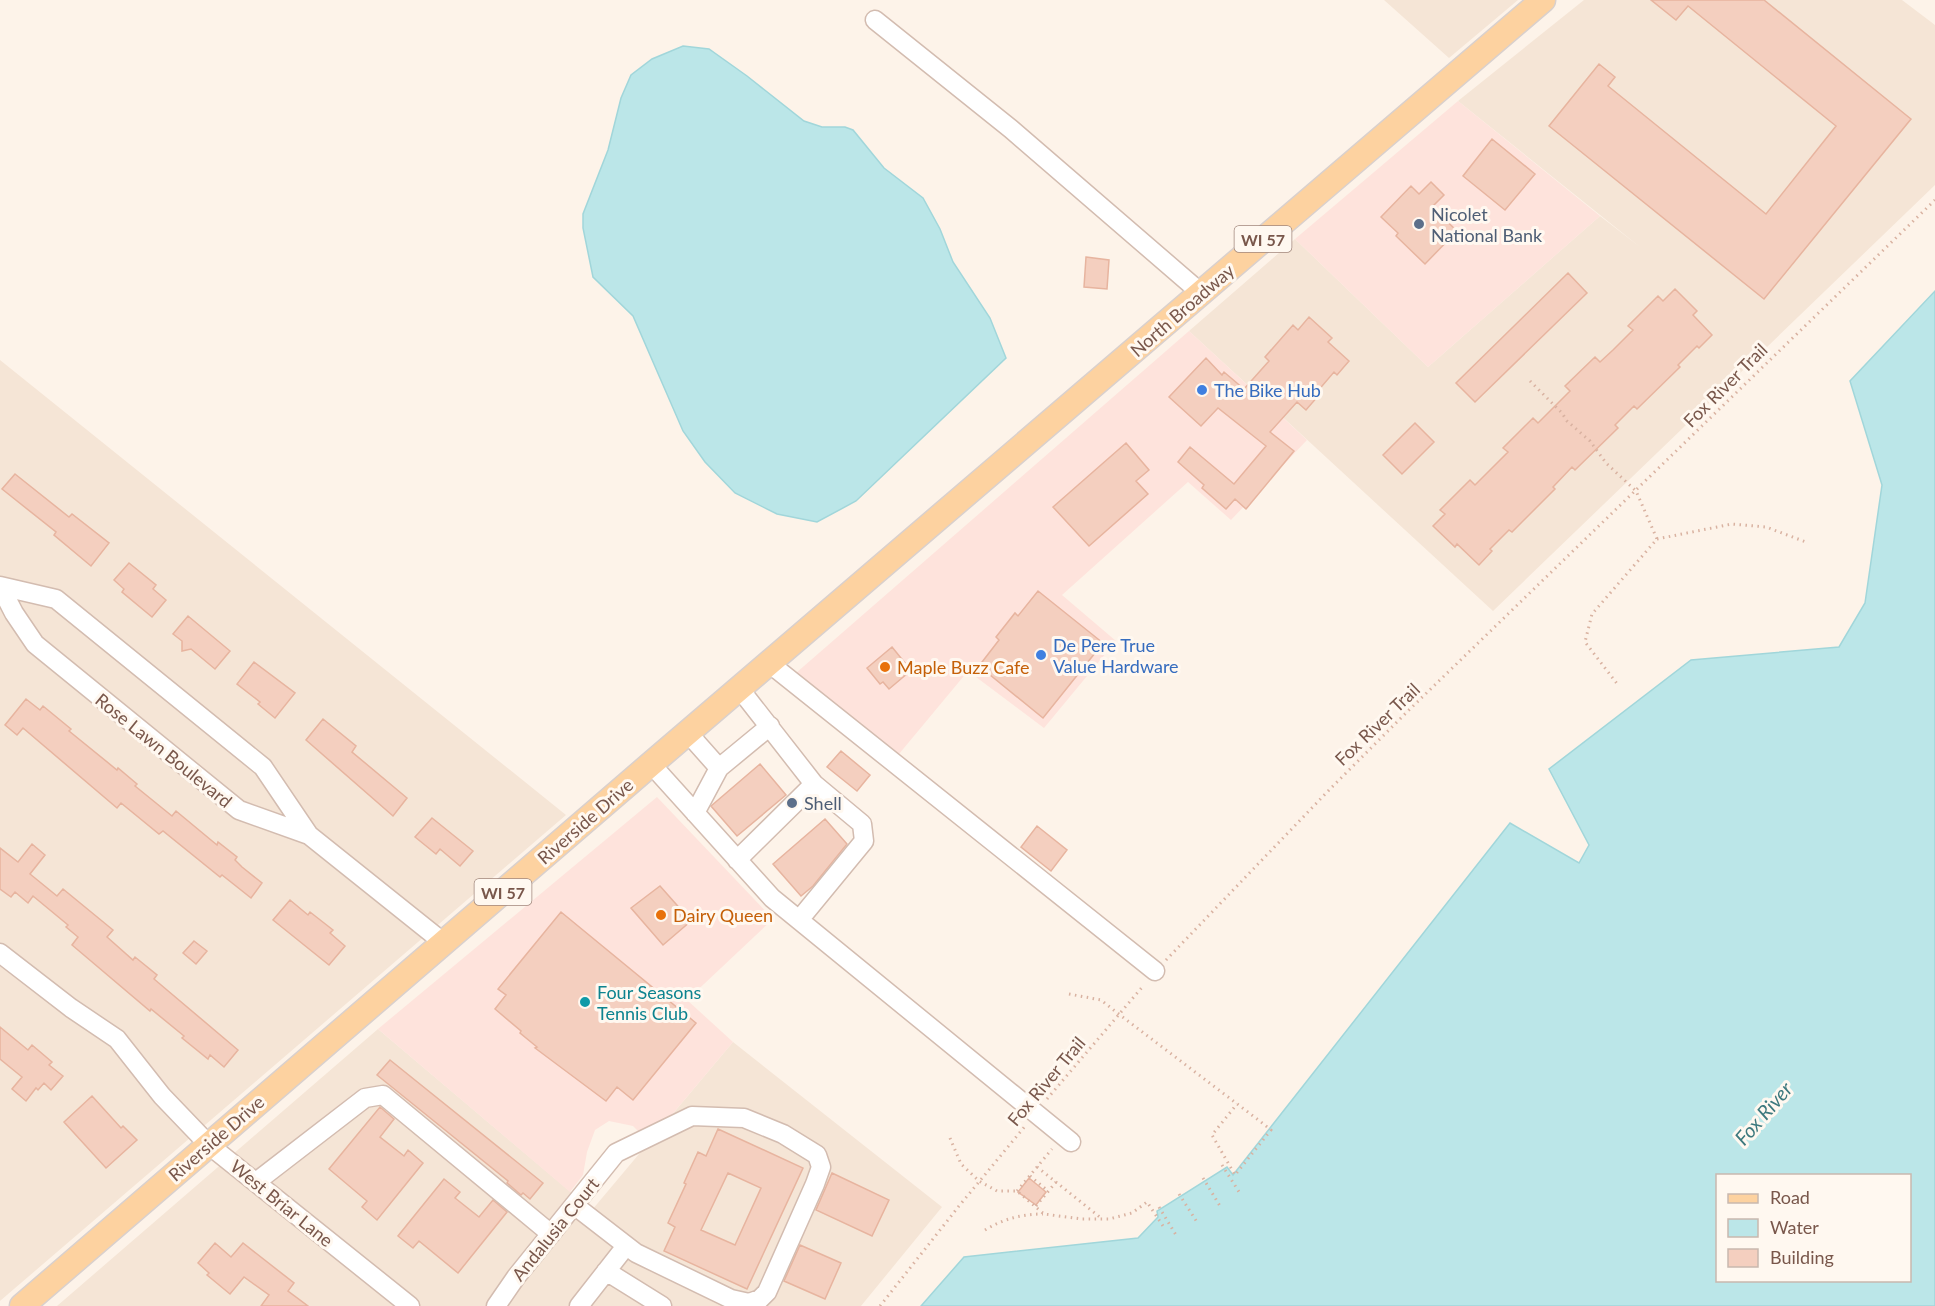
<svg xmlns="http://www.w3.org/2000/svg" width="1935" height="1306" font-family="Lato,sans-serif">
  <rect width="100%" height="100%" fill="#fdf3e9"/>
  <path fill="#f5e5d6" d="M1384 0H1518L1449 58Z
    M1584 0H1902L1935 25V185L1493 611 1189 331 1295 239 1428 367 1600 216 1640 247 1458 101Z
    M0 360 566 815 0 1301Z
    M378 1029 592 1210 733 1042 942 1207 861 1306H57Z"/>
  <path fill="#fee3dc" d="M1458 101 1600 216 1428 367 1295 239Z
    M1189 331 1307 440 1231 520 1188 482 1062 595 1116 641 1044 728 968 671 899 754 796 673Z
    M657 797 773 919 687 1000 733 1042 649 1142 633 1126 609 1121 595 1130 587 1152 583 1175 570 1192 378 1029Z"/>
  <path fill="#bbe6e8" stroke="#a1d6da" stroke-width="1.5" fill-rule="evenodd" d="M683 46 709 49 747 76 804 121 822 127H845L853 130 884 168 923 198 940 229 953 262 990 318 1006 358 856 501 817 522 777 514 735 493 705 462 683 431 633 316 593 277 583 228V214L608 150 621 98 631 75 652 59Z
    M1935 291V1306H921L964 1257 1138 1238 1158 1217 1157 1211 1227 1167 1233 1175 1510 823 1579 863 1589 845 1549 769 1691 660 1839 647 1865 603 1882 485 1850 381ZM1718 1176H1910V1280H1718Z"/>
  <path fill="#f4cfbf" stroke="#e7b49f" stroke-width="1.5" fill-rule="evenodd" d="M1651 0H1764L1911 119 1764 299 1549 126 1599 64 1615 77 1608 86 1766 214 1836 126 1688 6 1676 20Z
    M1492 139 1535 174 1505 210 1463 176Z
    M1431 182 1444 195 1432 207 1457 231 1425 264 1396 236 1398 233 1381 217 1411 186 1419 194Z
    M1086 257 1109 260 1107 289 1084 287Z
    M1568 273 1587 293 1475 402 1456 383Z
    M1675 289 1697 311 1693 315 1712 335 1699 348 1697 346 1678 365 1680 367 1637 409 1634 406 1615 425 1618 428 1575 470 1572 467 1553 487 1555 489 1512 532 1509 530 1490 549 1492 551 1479 565 1457 544 1455 547 1433 526 1445 514 1440 510 1470 480 1475 485 1508 452 1503 448 1533 418 1538 423 1570 391 1565 386 1595 357 1600 362 1613 350 1633 330 1628 326 1658 296 1663 301Z
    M1309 317 1332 338 1328 342 1349 361 1337 375 1334 372 1316 393 1319 395 1306 410 1297 402 1270 432 1294 451 1246 509 1235 499 1226 509 1202 488 1204 485 1178 462 1190 447 1234 484 1266 446 1218 408 1201 426 1169 397 1206 358 1222 375 1224 372 1244 389 1269 361 1265 357 1293 325 1298 330Z
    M1415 423 1434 442 1402 474 1383 455Z
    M1126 443 1149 470 1136 481 1148 494 1089 546 1053 507Z
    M15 474 69 517 72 514 109 543 91 566 54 535 56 532 2 489Z
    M129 563 156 585 153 589 166 600 152 617 122 592 124 589 114 580Z
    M1038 591 1103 643 1043 718 979 666 999 640 996 637 1015 613 1018 616Z
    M188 616 230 651 215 669 191 649 182 651V641L173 634Z
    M892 647 905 663 902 666 908 673 889 689 883 682 880 684 867 668Z
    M254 662 295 693 275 718 258 704 260 702 237 684Z
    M26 699 40 710 43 706 71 729 69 731 117 770 118 768 137 784 135 786 172 816 176 811 217 845 218 842 237 857 235 860 242 867 262 883 251 898 222 875 220 877 163 831 159 834 121 803 117 808 23 728 17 735 5 725Z
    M323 719 356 746 352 752 407 798 393 816 306 740Z
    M841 751 870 775 857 791 827 767Z
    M760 764 786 795 737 836 711 806Z
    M432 818 473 851 460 866 440 849 436 854 415 837Z
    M825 819 847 844 813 886 801 896 773 864Z
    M1037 826 1067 850 1051 871 1021 847Z
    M32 844 45 855 30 874 57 896 63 889 113 930 107 937 133 960 135 957 157 975 154 979 167 990 238 1050 224 1067 210 1055 208 1059 182 1038 184 1036 151 1009 150 1011 72 945 78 937 66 927 68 925 33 896 28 903 15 892 11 897 0 889V848L18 862Z
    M660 886 691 921 663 945 631 908Z
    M290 900 308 915 310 912 333 930 330 933 345 946 329 965 273 920Z
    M561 912 696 1023 633 1100 617 1087 606 1101 535 1048 537 1047 520 1033 521 1031 495 1009 506 995 498 989Z
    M194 941 207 951 196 964 183 953Z
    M0 1027 28 1050 32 1045 52 1062 49 1065 63 1076 51 1090 44 1083 38 1090 36 1088 26 1101 12 1089 22 1077 0 1059Z
    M390 1060 543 1183 530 1199 523 1193 521 1195 507 1183 508 1181 377 1075Z
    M92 1096 121 1128 123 1126 137 1140 106 1168 64 1122Z
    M380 1107 394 1119 380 1137 404 1156 408 1150 423 1163 377 1220 362 1207 367 1201 329 1169Z
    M718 1129 803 1168 747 1289 664 1251 675 1227 668 1223 686 1184 684 1183 698 1152 706 1156ZM728 1173 761 1188 735 1245 701 1230Z
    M832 1173 889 1200 872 1236 816 1210Z
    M1029 1178 1046 1192 1036 1205 1018 1192Z
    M444 1179 460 1192 455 1198 479 1217 493 1200 507 1212 458 1273 419 1241 413 1248 398 1236Z
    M215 1243 231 1257 243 1243 294 1283 288 1291 308 1306H261L269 1295 244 1277 230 1294 207 1275 209 1273 198 1263Z
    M800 1245 841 1263 825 1299 784 1281Z"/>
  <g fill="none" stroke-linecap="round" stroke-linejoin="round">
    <defs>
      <path id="minor" d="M875 20 1011 129 1201 293
        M0 586 14 613 35 644 239 810 309 835 444 943
        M0 586 56 599 263 767 309 835
        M769 663 1155 971
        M739 688 814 784 862 824 864 841 799 920
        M687 732 719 768 770 726
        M651 764 772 898 1071 1142
        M695 813 719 768
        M737 860 814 784
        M0 953 71 1008 117 1039 162 1096 209 1145 410 1306
        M256 1182 365 1098 383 1095 551 1234
        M606 1271 662 1306
        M496 1306 516 1277 616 1153 692 1116 744 1118 783 1134 817 1155 821 1167 815 1184 767 1292 760 1299 749 1303 731 1299 636 1253 574 1205
        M579 1306 626 1246"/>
      <path id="major" d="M22 1306 651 764 1543 0"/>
    </defs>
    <use href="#minor" stroke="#d3bcb0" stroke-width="21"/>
    <use href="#major" stroke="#d9d0cd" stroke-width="27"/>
    <path stroke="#d9b2a1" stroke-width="3" stroke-dasharray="1.5 4.5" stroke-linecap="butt" d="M1530 381 1562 413 1567 421 1590 441 1606 463 1636 491 1657 539 1592 614 1585 642 1618 685
      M1657 539 1732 524 1766 527 1806 542
      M1166 960 1331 788 1409 710 1935 200
      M1069 994 1101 1000 1120 1015 1261 1122 1271 1130 1235 1175 1212 1135 1237 1104
      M1047 1099 1144 985
      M950 1138 961 1164 979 1181 997 1191H1017L1044 1214 1082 1219H1109L1132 1213 1147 1202 1163 1226
      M1222 1165 1241 1195
      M1037 1167 1101 1218
      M1030 1176 1048 1191
      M1203 1178 1220 1206
      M1017 1191 1052 1149
      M1179 1194 1197 1222
      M1036 1206 1056 1182
      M1159 1207 1176 1235
      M985 1230C1003 1219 1022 1214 1043 1214
      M880 1306 959 1206 1026 1125"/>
    <use href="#minor" stroke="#fff" stroke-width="18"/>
    <use href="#major" stroke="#fdd2a0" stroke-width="24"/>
  </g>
  <g fill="#5c6f8a" stroke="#fff8f0" stroke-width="2">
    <circle cx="1419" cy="224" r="6"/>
    <circle cx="792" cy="803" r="6"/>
  </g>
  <g fill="#3f7fe0" stroke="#fff8f0" stroke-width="2">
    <circle cx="1202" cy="390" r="6"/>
    <circle cx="1041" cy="655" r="6"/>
  </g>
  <g fill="#e8710a" stroke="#fff8f0" stroke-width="2">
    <circle cx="885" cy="667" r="6"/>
    <circle cx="661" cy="915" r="6"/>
  </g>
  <circle fill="#0f9aa8" stroke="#fff8f0" stroke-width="2" cx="585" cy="1002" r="6"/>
  <g text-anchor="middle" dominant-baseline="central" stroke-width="6" stroke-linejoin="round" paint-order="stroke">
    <g fill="#fff8f0" stroke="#a1877c" stroke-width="1.5">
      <rect x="1234.5" y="226" width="57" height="26" rx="4.5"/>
      <rect x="474.5" y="879" width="57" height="26" rx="4.5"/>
    </g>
    <g font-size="16" font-weight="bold" fill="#79574b">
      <text x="1263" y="239">WI 57</text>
      <text x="503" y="892">WI 57</text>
    </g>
    <g font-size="18" fill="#4e5e75" stroke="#fff8f0" text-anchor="start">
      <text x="1431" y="214">Nicolet<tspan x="1431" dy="21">National Bank</tspan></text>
      <text x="804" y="803">Shell</text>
    </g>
    <g font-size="18" fill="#79574b" stroke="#fff8f0">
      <text transform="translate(1182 310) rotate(-41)">North Broadway</text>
      <text transform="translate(1725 385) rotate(-45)">Fox River Trail</text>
      <text transform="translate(1377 724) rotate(-44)">Fox River Trail</text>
      <text transform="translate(164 750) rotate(39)">Rose Lawn Boulevard</text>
      <text transform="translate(585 821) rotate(-41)">Riverside Drive</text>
      <text transform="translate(1046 1081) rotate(-50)">Fox River Trail</text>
      <text transform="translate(216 1138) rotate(-41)">Riverside Drive</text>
      <text transform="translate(282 1203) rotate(39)">West Briar Lane</text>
      <text transform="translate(555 1229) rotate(-51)">Andalusia Court</text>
    </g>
    <g font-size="18" fill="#366cbe" stroke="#fff8f0" text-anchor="start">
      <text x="1214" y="390">The Bike Hub</text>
      <text x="1053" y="645">De Pere True<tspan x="1053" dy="21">Value Hardware</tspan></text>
    </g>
    <g font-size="18" fill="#c56008" stroke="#fff8f0" text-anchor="start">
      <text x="897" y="667">Maple Buzz Cafe</text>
      <text x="673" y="915">Dairy Queen</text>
    </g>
    <g font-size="18" fill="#0d838f" stroke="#fff8f0" text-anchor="start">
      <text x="597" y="992">Four Seasons<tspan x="597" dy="21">Tennis Club</tspan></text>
    </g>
    <g font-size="20" font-style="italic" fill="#3d797e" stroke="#fff8f0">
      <text transform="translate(1763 1113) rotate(-49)">Fox River</text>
    </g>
  </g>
  <rect x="1716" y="1174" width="195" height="108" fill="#fff8f0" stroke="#c9b8ae" stroke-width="1.5"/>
  <rect x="1728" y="1194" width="30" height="9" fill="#fdd2a0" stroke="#c9b8ae" stroke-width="1.5"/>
  <text x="1770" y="1204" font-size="18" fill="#79574b">Road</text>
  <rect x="1728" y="1219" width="30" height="18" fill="#bbe6e8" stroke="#c9b8ae" stroke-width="1.5"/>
  <text x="1770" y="1234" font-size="18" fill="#79574b">Water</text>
  <rect x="1728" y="1249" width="30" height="18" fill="#f4cfbf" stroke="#c9b8ae" stroke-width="1.5"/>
  <text x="1770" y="1264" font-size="18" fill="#79574b">Building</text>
</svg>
